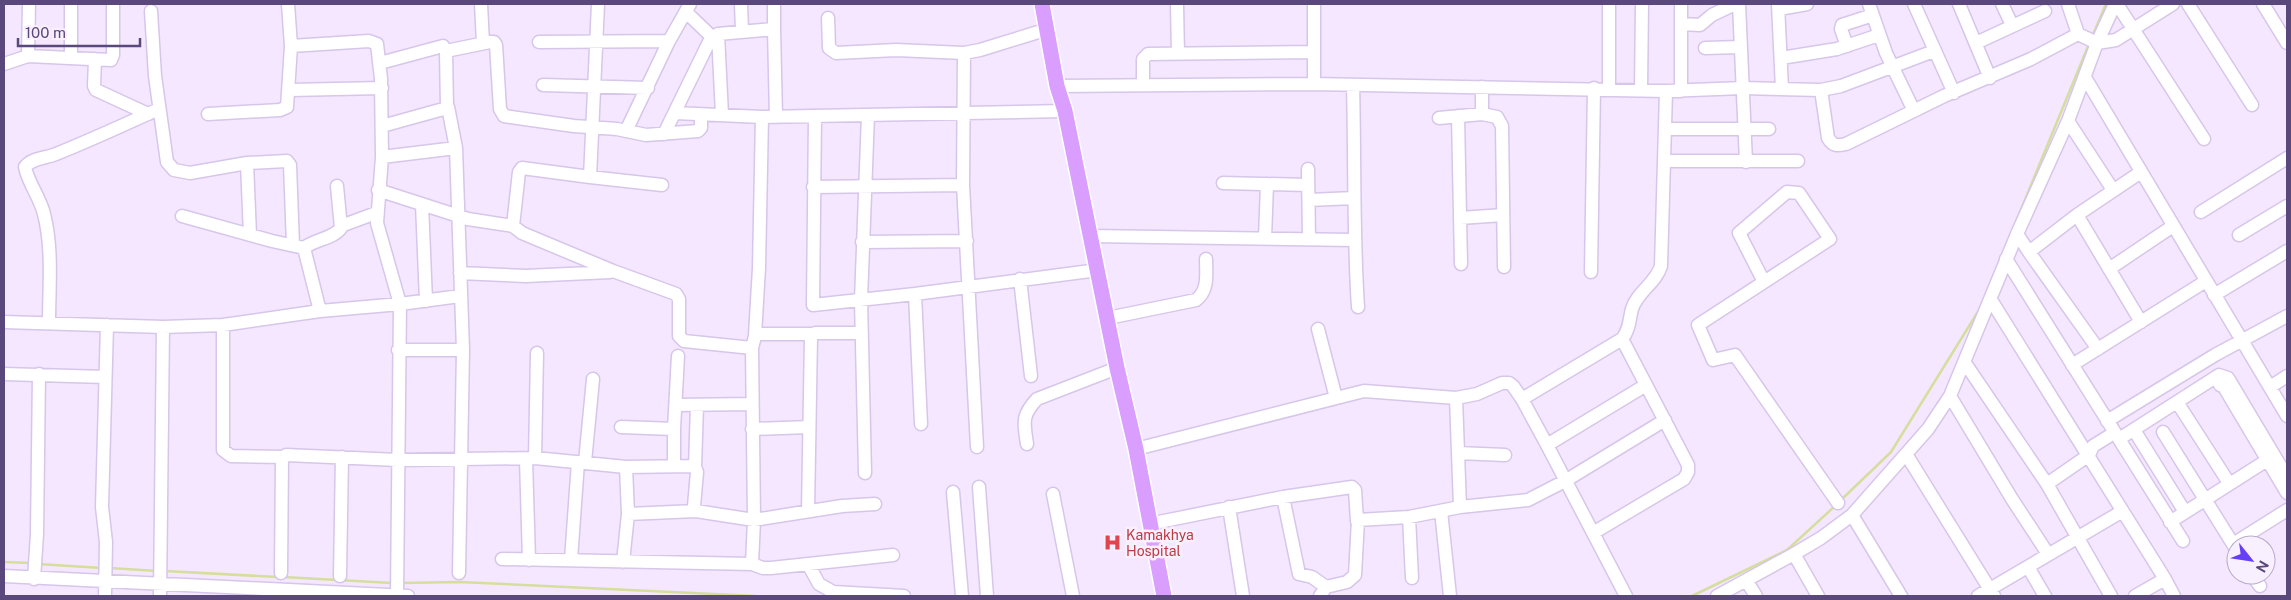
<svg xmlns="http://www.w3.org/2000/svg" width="2291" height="600" font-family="'Public Sans',sans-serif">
  <rect width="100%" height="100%" fill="#f5e7ff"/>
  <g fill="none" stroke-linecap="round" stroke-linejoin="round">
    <path stroke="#d5de9d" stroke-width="2.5" d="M2092 37 2106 4
      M2015 224 2089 44
      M1841 500 1891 452 1979 310
      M4 562 30 563
      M38 564 102 568
      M110 568 157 571
      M165 571 277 577
      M283 577 392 583
      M400 583 460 582 756 596
      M1692 596 1787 550 1835 506"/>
    <defs>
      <path id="minor" d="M481 4 483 43
        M598 4 590 177 522 168 519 172 513 226 522 233 613 271 676 294 679 299V336L684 341 752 348
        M741 4 742 30
        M774 4V29
        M1177 4 1178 54
        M1609 4V89
        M1739 4 1746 162
        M1778 4 1782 89
        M1869 4 1886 53 1914 111
        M1914 4 1954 93
        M1959 4 1990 78
        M2002 4 2012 25
        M2068 4 2078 34 2097 43 2116 40 2173 4
        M2117 4 2204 139
        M2188 4 2252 105
        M2263 4 2287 43
        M1779 9 1807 4
        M151 11 155 76 167 162 174 170 190 173 247 163 287 161 290 165 293 245
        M687 13 712 37
        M828 18 829 48 836 53 896 50 964 53 980 50 1048 29
        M1681 24 1700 25 1712 15 1735 4
        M539 42 669 41
        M1976 43 2045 11
        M291 46 369 41 377 44 381 79 382 157 377 223 400 304 460 296
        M1847 46 1841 29 1842 25 1873 15
        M1705 48 1740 47
        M28 56 29 4
        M71 57V4
        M1781 58 1837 49 1879 35
        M95 59 94 86 96 90 148 114
        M380 63 443 46 446 51
        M4 64 28 56 111 60 113 55V4
        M2086 79 2287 416
        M1314 84V4
        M543 85 648 88
        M1143 85V59L1148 54 1314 52
        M1353 85C1355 159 1353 233 1358 307
        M1057 86 1314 84 1666 91 1743 88 1821 90 1841 86 1934 51
        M1482 87V114L1497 117 1502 126 1504 267
        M290 90 382 88
        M1641 90 1642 4
        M1821 90 1828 138C1833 146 1837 146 1846 144L1944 96 2031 59 2078 34
        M1681 91V4
        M448 107 456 148 463 350
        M675 113 762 117 1065 111
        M208 114 280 110 287 107 291 46 288 4
        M722 115 718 34 774 29 776 117
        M815 116 813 305 915 294 1098 270
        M1458 116 1461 264
        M1439 118 1482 114
        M2068 121 2113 190
        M382 126 447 108 446 51 490 42H494L496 45 500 109 504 116 574 126 617 129 646 135 698 131 701 128V116
        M1666 129H1769
        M626 131 669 41 690 4
        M664 134 709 42 712 37 718 34
        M382 157 456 148
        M1665 161H1798
        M247 163 250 235
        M1308 169 1309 239
        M590 177 662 185
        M1223 183 1308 185
        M963 185 977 447
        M813 187 963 185 964 53
        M378 190 468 219 513 226
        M1309 200 1354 198
        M422 204 426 301
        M2201 212 2287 158
        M2077 215 2141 322
        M182 216 272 241 304 248 320 311
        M1460 218 1503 215
        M341 226 376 213
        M2017 234 2029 252 2077 215 2141 172
        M2239 235 2287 206
        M1091 236 1354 240
        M1265 238 1267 184
        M862 242 967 241
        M304 248C315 239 333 239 341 228L337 186
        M2029 252 2098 349
        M2006 259 2183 541
        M2109 269 2173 226
        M1591 272 1594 88
        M460 273 526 276 610 272
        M1020 279 1031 376
        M1764 282 1739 233 1787 192 1799 193 1830 239 1698 325 1713 360 1735 355 1838 503
        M915 294 921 424
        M2214 295 2287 251
        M1991 300 2165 579 2135 596
        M1108 318 1196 300C1209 290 1206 274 1206 259
        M4 322 163 327 223 325 320 311 400 304 397 596
        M49 323C49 287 53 249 44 214 40 197 28 183 25 167 31 158 47 158 56 154 91 140 125 124 159 109
        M223 325V450L231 456 283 457
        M1318 329 1336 398
        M813 334H758L755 336 752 348 754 520 752 564 763 568H771L893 555
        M755 335 759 268 762 117
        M1622 339C1630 329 1629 320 1632 309 1637 292 1656 283 1661 266L1666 91
        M398 350H463L459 573
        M1965 363 2047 484 2111 596
        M2072 365 2206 281
        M4 374 105 377
        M2220 385 2224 387 2287 493
        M2270 387 2287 376
        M1950 396 2012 499 2048 554
        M1522 399 1622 339 1688 465V472L1684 479 1593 533
        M2177 402 2229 483
        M676 405 752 404
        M2107 421 2215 355 2287 316
        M621 427 674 429V466
        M674 429 678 356
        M752 429 809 427
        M2134 430 2185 512
        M2163 432 2236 549
        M2119 439 2219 375 2228 378 2287 477
        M1027 444C1024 423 1021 416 1037 399L1117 368
        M1547 445 1646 385
        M1136 449 1364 391 1456 398 1477 394 1502 383H1509L1513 386 1522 399 1547 445 1626 596
        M1458 453 1505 455
        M1906 454 1994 596
        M535 458 537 353
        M526 459 529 560
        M585 462 593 379
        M695 467 697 405
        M865 473 861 300 868 115
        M2047 484 2089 455 2093 446 2114 433
        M979 487 987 596
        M953 492 962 596
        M1053 494 1073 596
        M1283 497 1299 574 1312 577 1326 587
        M1229 507 1243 596
        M1460 507 1528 500 1565 481 1665 420
        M808 511 811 336 815 333H862
        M1441 511 1450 596
        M628 514 696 511
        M1852 515 1901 596
        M1409 517 1412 578
        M2170 522 2272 457
        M1149 524 1283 497 1352 487 1355 490 1357 521
        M2233 544 2287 510
        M1794 554 1818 596
        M502 559 752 564
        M571 560 578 462
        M623 562 628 514 626 467
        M808 564 819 584 833 592 904 596
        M2028 567 2045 596
        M281 573 282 459 286 455 398 460 535 458 626 467 692 466 695 467 697 472 694 506 696 511 754 520 842 506 875 504
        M2252 575 2260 586
        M4 576 408 596
        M340 576 342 457
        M34 579 37 534 39 374
        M2165 579 2174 596
        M1746 580 1756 596
        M105 596 106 542 102 507 107 325
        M160 596 163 327
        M1320 596 1326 587 1347 582 1355 575 1358 520 1409 517 1460 507 1456 398
        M1717 596 1794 554 1821 538 1852 515 1928 429 1950 396 2017 234 2068 121 2097 43 2115 4
        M1978 596 2121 512"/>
      <path id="major" d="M1042 4 1057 86 1065 111 1117 368 1136 449 1164 596"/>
    </defs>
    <use href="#minor" stroke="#d6c6ea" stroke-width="15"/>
    <use href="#major" stroke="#fff" stroke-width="18"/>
    <use href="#minor" stroke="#fff" stroke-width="12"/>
    <use href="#major" stroke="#da9eff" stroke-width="15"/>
  </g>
  <defs>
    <symbol id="hospital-bare" viewBox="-9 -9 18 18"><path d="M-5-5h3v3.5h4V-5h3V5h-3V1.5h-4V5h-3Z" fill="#e0444e" stroke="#f9f0ff" stroke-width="2.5" paint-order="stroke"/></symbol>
  </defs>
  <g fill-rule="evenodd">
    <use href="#hospital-bare" x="1100" y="530" width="25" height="25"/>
  </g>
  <g text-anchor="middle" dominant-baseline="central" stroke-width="5" stroke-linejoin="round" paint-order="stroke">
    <g font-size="14" fill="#be3a42" stroke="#f9f0ff" text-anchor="start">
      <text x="1126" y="535">Kamakhya<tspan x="1126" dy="16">Hospital</tspan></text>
    </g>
  </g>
  <rect width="2291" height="600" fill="none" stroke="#5a477c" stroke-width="10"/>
  <g transform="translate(2251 560) rotate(120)"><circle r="24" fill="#f9f0ff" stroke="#b9accb"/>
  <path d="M0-4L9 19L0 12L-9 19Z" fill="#663ff6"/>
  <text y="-8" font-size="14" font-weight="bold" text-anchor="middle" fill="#5a477c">N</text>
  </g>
  <path d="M18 38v8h122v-8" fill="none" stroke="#5a477c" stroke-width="2.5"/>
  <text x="25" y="38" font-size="15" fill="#5a477c" stroke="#f9f0ff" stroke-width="4" paint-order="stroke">100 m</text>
</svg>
